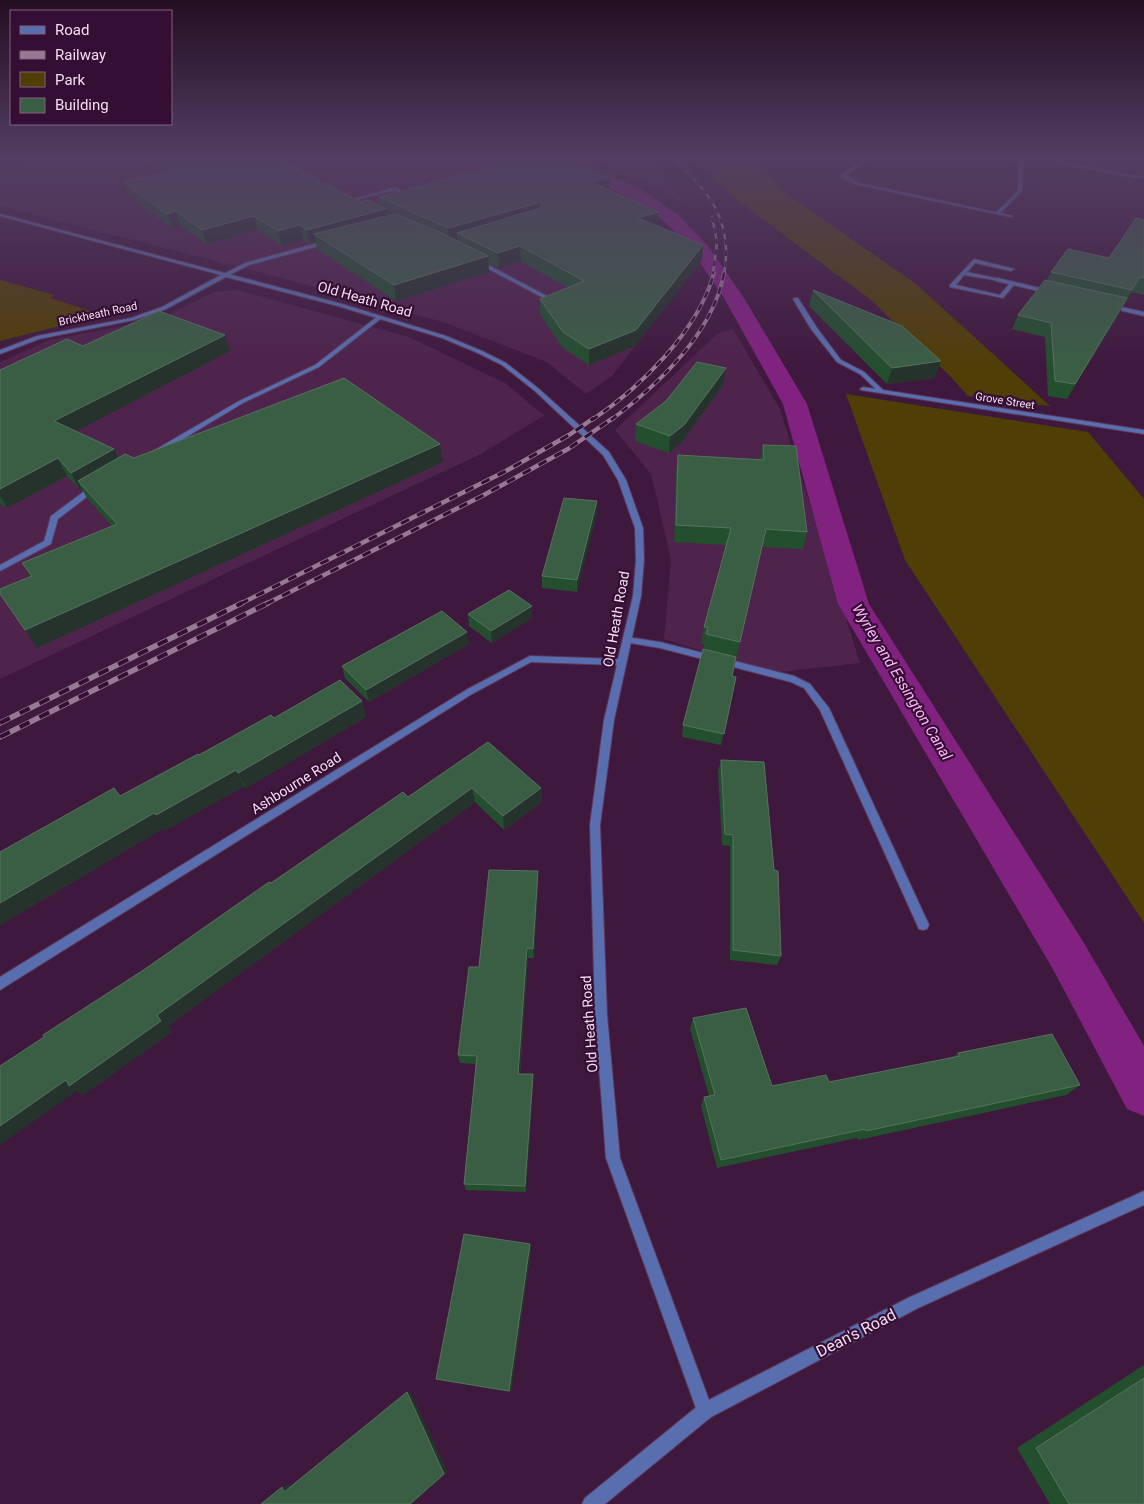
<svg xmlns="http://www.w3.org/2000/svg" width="1144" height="1504" font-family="Roboto,sans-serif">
  <rect width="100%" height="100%" fill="#3f193d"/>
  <path fill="#4e234c" d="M59 158H533L610 189 667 230 699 258H697V265L612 376 586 394 547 362 443 322 255 271 0 206V169Z
    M592 158H648L655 164 688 207 667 192Z
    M238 290 409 337 507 384 532 406 545 415 479 455 0 679V362L49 340 159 319 214 292Z
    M733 329 780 409 860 663 771 673 664 639 671 559 651 474 615 430 718 333Z"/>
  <path fill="#503e07" d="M690 158H748L787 194 916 284 1050 406 968 396 949 375 870 299 738 201Z
    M0 280 55 295 50 298 103 315 0 341Z
    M846 394 1088 432 1144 499V923L905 560Z"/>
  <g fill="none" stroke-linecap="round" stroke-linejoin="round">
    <path fill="#822280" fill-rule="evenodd" d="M547 158H568L639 188 677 214 708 246 744 298 807 404 869 604 1084 943 1144 1046V1116L1127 1109 1054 971 838 604 783 404 724 298 694 254 665 222 627 196 550 161Z"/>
    <defs>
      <path id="service" d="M276 158H281L324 184 320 185Z
        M1000 158H1010L1023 161 1022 191 999 214 997 212 1018 191 1019 162Z
        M395 187 411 195 407 196 395 190 352 201 350 200Z
        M328 240 330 243 249 265 227 276 222 275 245 263Z
        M974 259 1014 269 1011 271 975 263 967 272 1000 279V281L964 275 956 285 1000 295 1010 283H1014V285L1003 298 950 287V285Z
        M475 260H479L560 303 555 304 475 262Z
        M794 298H798L817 328 841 360 864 372 884 391V393H880L860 374 837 362 811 329 793 299Z
        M378 316 383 317 319 367 243 403 160 453 153 451 239 401 315 365Z
        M94 484H100L101 486 58 519 51 544 0 571V565L44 541 51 516Z
        M627 637 660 642 794 676 810 684 829 708 929 925 927 929 923 930 919 929 820 710 804 688 791 682 660 648 624 642 623 640 624 638Z"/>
      <path id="minor" d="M864 158H869L846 176 859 183 1013 216 1011 217 858 185 841 177V175Z
        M1059 162 1144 177V179L1061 164Z
        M0 214 342 304 446 336 482 351 506 363 539 389 609 452 626 480 643 528 644 560 641 596 614 720 600 825 607 1015 620 1158 713 1411 711 1417 705 1419 699 1417 697 1411 606 1158 595 1015 590 825 604 720 617 665 531 662 472 694 0 990V977L466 690 530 656 618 659 633 596 636 560 635 528 618 480 603 455 535 391 502 365 478 353 442 338 338 306 226 277 166 309 134 320 39 339 0 354V350L37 336 131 318 162 307 221 275 0 216Z
        M998 278 1052 291 1053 292 1050 294 996 281 995 280Z
        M1108 304 1144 312V316L1106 307V305Z
        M863 387 1144 430V434L861 390 860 389Z"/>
      <path id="tertiary" d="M1144 1191V1205L918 1308 711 1417 605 1504H582L585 1498 699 1405 908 1298Z"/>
    </defs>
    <use href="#service" stroke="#5c385a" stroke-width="2"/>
    <use href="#minor" stroke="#5c385a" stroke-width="2"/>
    <use href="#tertiary" stroke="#5c385a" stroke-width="2"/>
    <use href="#service" fill="#596eae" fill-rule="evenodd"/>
    <use href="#minor" fill="#596eae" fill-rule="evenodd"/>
    <use href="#tertiary" fill="#596eae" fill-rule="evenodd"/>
    <defs>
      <path id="rail-far3" d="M673 158C709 191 734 222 724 274
        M712 217 717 242 713 274"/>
      <path id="rail-far2" d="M592 420C641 387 698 331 714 273
        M611 420C658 385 713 333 724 273"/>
      <path id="rail-far1" d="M240 604 506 471 569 435 594 418
        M266 604 482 496 568 449 613 418"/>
      <path id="rail" d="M0 723 242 603
        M0 737 268 603"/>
    </defs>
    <use href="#rail-far3" stroke="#977895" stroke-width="2.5"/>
    <use href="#rail-far2" stroke="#977895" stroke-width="4"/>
    <use href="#rail-far1" stroke="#977895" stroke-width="4.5"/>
    <use href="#rail" stroke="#977895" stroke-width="5.5"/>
    <use href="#rail-far3" stroke="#340e33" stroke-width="2" stroke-dasharray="5.5" stroke-linecap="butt"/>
    <use href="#rail-far2" stroke="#340e33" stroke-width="2.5" stroke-dasharray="7" stroke-linecap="butt"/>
    <use href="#rail-far1" stroke="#340e33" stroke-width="3" stroke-dasharray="9" stroke-linecap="butt"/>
    <use href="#rail" stroke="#340e33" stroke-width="4" stroke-dasharray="11" stroke-linecap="butt"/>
  </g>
  <path fill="#244f2f" d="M140 158H276L324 184 361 202 380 206 379 197 610 176V189L609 190 658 226 703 245 702 260 635 346 589 365 563 348 540 314V299L568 288 521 261 499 268 488 263 489 272 396 301 317 249 316 242 310 244 303 240 282 246 258 230 207 244 180 226 172 228 128 196 123 182 164 173Z
    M1144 220V295L1132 292 1124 305H1123L1120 312 1067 399 1048 396 1045 337 1012 329 1018 315 1047 280 1051 272 1109 258Z
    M813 290 935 378 887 384 809 306Z
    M83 346 230 351 76 431 114 449 118 457 443 462 37 648 0 594 30 577 22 563 112 526 87 498 82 489 80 490 67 476 7 508 0 504V370Z
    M723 385 682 442 669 453 635 441 636 424Z
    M763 445 807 532 803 549 762 547 732 677H736L721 745 682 737 683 725 704 649V644H701L704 627 726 545 674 542 676 472 678 455 760 459Z
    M597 513 577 592 542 588V576Z
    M468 614 532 618 492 643 469 626Z
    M469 644 369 702 345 678 342 666Z
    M362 701 366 717 246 788 244 786 166 830 164 828 0 925V852L120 796 274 718Z
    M488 742 541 788 542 802 504 830 475 802 168 1026 172 1032 83 1095 77 1091 145 969 271 883 408 797Z
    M721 760 781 956 777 965 730 960V846L722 845 718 771Z
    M538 881 534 958H528L520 1074H533V1082L526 1192 466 1190 464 1184 476 1064 460 1063 458 1055 479 967Z
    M693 1018 772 1086 829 1082 953 1057 958 1053 1080 1085 1066 1095 858 1140 857 1138 717 1168 701 1106 704 1097 709 1096 690 1029Z
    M530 1244 531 1249 511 1392 440 1380 436 1379Z
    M1144 1365V1504H1050L1017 1448Z"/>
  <path fill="#25332c" d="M610 176V189L591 195V182Z
    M542 202V216L457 233V241L449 243 448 228Z
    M386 209 388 223 314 234 316 242 310 244 307 230Z
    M176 211 180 226 172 228 167 214Z
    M659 212 658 226 638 218Z
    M254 216 258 230 207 244 202 230Z
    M300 225 303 240 282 246 278 231Z
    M703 245 702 260 635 346 589 365V349Z
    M520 246 521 261 499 268 498 253Z
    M488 256 489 272 396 301 394 285Z
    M1140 277 1132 292 1124 305 1132 290Z
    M1127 298 1120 312 1067 399 1075 384Z
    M225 335 230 351 63 438 54 421Z
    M941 361 935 378 887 384 892 368Z
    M726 368 723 385 682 442 669 453 670 436Z
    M440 444 443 462 37 648 25 630Z
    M114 449 122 466 78 481 82 489 80 490 71 473Z
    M58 458 67 476 7 508 0 496V489Z
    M597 501V513L577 592V580Z
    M532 606V618L492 643 491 631Z
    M467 632 469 644 369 702 366 690Z
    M362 701 366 717 246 788 238 773Z
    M236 770 244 786 166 830 164 828 0 925V903L154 813Z
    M472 788 475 802 168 1026 172 1032 83 1095 77 1091 0 1145V1126L157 1015Z
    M541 788 542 802 504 830 503 816Z
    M538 871V881L534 958 533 949Z
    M527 948 528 958 519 1082 518 1074Z
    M533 1074V1082L526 1192 525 1186Z
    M530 1244 531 1249 511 1392 509 1391Z
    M407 1392 411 1393 448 1472 412 1504H410Z
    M290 1485 292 1491 284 1492 282 1487Z"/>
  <path fill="#3a5e44" stroke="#57725f" d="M156 158H276L324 184 326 183 361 202 369 200 386 209 307 230 300 225 278 231 254 216 202 230 176 211 167 214 123 182 176 170Z
    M524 158H566L610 176 591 182 659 212 638 218 703 245 636 330 589 349 563 332 540 299 584 281 520 246 498 253 457 233 541 208 542 202 448 228 379 197Z
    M395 214 439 232 488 256 394 285 314 234Z
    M1136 218 1144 220V278L1140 277 1132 290 1051 272 1068 249 1109 258Z
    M1045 280 1127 298 1075 384 1055 381 1051 323 1018 315Z
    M813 290 902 326 941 361 892 368Z
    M159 311 225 335 54 421 114 449 71 473 58 458 0 489V370L67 339 83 346Z
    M697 362 726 368 684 425 670 436 636 424 666 401Z
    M344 378 440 444 25 630 0 594V589L32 576 22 563 117 524 78 481 125 454 134 458Z
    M763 445 796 446 807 532 766 529 740 642 706 634 708 627H704L731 528 676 525 678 455 764 460Z
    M564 498 597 501 577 580 542 576Z
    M509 590 532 606 491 631 468 614Z
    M442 611 467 632 366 690 342 666Z
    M703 649 736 657 732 676 736 677 724 734 683 725Z
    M340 680 362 701 238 773 236 770 156 815 154 813 0 903V852L114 788 120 796 198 754 199 755 271 715 274 718Z
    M488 742 541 788 503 816 472 788 157 1015 161 1021 69 1086 66 1080 0 1126V1066L44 1037 43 1035 145 969 269 882 271 883 403 792 408 797Z
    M721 760 764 762 774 870 778 871 781 956 733 950V835L725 834Z
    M489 870 538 871 533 949 527 948 518 1074H533L525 1186 464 1184 477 1056 458 1055 469 967H479Z
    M746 1008 772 1086 826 1075 829 1082 960 1056 958 1053 1052 1034 1080 1085 866 1131 865 1129 721 1160 704 1097 715 1095 693 1018Z
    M464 1234 530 1244 509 1391 436 1379Z
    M1144 1378V1504H1069L1036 1448Z
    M407 1392 444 1474 410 1504H261L282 1487 284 1492Z"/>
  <linearGradient id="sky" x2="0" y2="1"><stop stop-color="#230e22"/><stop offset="0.43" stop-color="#523e62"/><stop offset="1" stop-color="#523e62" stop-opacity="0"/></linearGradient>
  <rect width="1144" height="368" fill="url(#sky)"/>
  <g text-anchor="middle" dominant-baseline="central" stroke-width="4.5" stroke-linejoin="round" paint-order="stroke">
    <g font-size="11" fill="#f4dcf2" stroke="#340e33">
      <text transform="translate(98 314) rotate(-12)">Brickheath Road</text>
      <text transform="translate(1005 401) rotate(9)">Grove Street</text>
    </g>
    <g font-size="14" fill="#f4dcf2" stroke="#340e33">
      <text transform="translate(365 299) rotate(16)">Old Heath Road</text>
      <text transform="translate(616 619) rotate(-80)">Old Heath Road</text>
      <text transform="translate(296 783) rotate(-32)">Ashbourne Road</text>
      <text transform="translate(589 1024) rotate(-94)">Old Heath Road</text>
    </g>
    <g font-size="15" font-style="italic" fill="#fdb4f8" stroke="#340e33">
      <text transform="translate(902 682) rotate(59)">Wyrley and Essington Canal</text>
    </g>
    <g font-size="16" fill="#f4dcf2" stroke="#340e33">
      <text transform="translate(856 1333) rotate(-27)">Dean's Road</text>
    </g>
  </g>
  <rect x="10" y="10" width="162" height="115" fill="#340e33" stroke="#81607f"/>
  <rect x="20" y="26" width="25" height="8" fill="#596eae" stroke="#81607f"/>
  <text x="55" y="35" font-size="15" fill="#f4dcf2">Road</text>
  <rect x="20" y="51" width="25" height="8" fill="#977895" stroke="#81607f"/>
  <text x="55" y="60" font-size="15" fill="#f4dcf2">Railway</text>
  <rect x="20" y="72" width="25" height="15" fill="#503e07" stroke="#81607f"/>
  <text x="55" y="85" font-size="15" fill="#f4dcf2">Park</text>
  <rect x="20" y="98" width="25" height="15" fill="#3a5e44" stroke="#81607f"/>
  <text x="55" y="110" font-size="15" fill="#f4dcf2">Building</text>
</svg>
